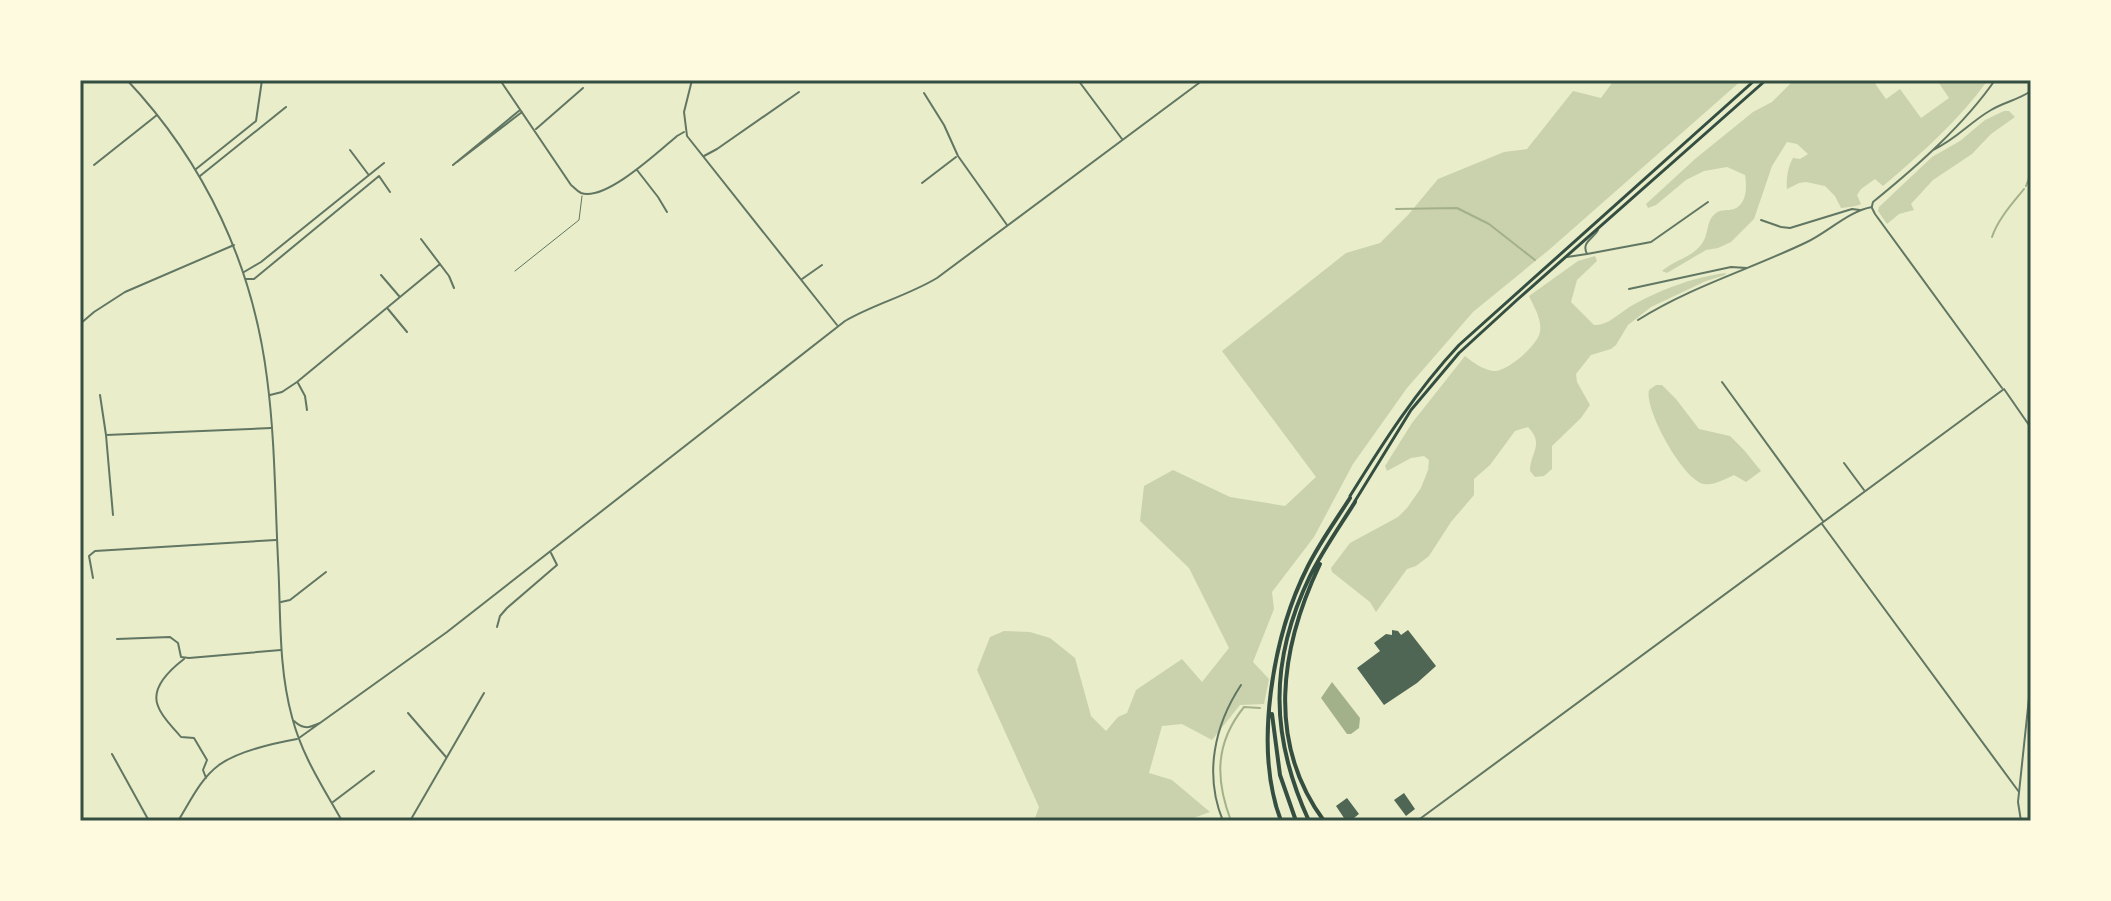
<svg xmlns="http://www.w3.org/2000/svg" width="2111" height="901" font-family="Inter,sans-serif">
  <rect width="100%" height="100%" fill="#e9edc9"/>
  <path fill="#cad2ad" d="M1614 80H1742L1550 249 1473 312 1407 388 1353 464 1314 537 1272 592 1274 609 1253 662 1269 679 1264 704 1240 705 1212 740 1182 724 1162 726 1149 773 1172 780 1210 812 1185 821H1034L1039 807 977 670 990 637 1004 631 1030 632 1050 638 1075 658 1091 716 1106 731 1118 717 1127 713 1136 690 1182 659 1202 682 1229 648 1189 568 1140 521 1144 486 1173 470 1230 497 1285 506 1316 477 1222 351 1346 253 1380 243 1408 215 1438 179 1504 152 1527 149 1573 91 1601 98Z
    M1794 80H1876L1874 82 1886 99 1900 89 1921 118 1949 98 1937 80H1988C1959 120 1921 154 1883 186L1875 179 1861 189 1857 195 1861 204C1856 207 1847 207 1841 208L1835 196 1825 186 1806 182 1799 183 1787 189C1786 179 1788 166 1793 158L1800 159 1808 154 1797 144 1787 142 1772 166 1754 219 1731 242 1718 248 1706 250 1667 273 1662 271C1674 260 1694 257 1703 242 1709 233 1706 220 1716 213 1721 209 1728 211 1734 209 1747 204 1747 187 1745 175L1727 167 1704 171 1686 180 1656 205 1648 208 1646 204 1695 159 1753 112 1772 102Z
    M2004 111H2009L2015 117 1991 134 1972 154 1933 180 1911 204 1914 210 1899 214 1887 224 1878 211 1879 207 1932 157 1960 141 1985 120Z
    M1595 256 1597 261 1577 280 1571 302 1594 325C1607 326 1617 315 1628 308 1656 291 1693 277 1726 273L1725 275 1706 281 1651 307 1628 325 1616 345 1611 349 1591 355 1576 374 1577 382 1590 405 1581 418 1552 446V469L1544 476 1535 477 1530 471C1530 452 1545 445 1528 427L1515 431 1490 465 1474 479V495L1451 522 1429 556 1416 566 1407 569 1376 612 1370 602 1332 572 1331 568 1350 543 1398 517 1407 508 1421 488 1428 470 1429 460 1424 456 1411 458 1387 471 1385 466 1412 423 1465 356C1472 362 1484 370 1493 371 1506 373 1538 345 1540 332 1542 319 1534 307 1529 296L1578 261Z
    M1656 385H1662L1676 399 1699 429 1730 436 1744 450 1761 471 1746 482 1734 475C1725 479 1713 486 1704 484 1683 480 1644 409 1649 390Z"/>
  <path fill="#a3b18a" d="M1332 682 1360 718 1359 728 1351 734H1347L1321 698Z"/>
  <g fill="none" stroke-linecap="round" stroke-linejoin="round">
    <path stroke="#a3b18a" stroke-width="2" d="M2026 186 2031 173
      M1396 209 1457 208 1489 224 1535 260
      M1992 237C1998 219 2012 204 2024 189
      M1231 821C1215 779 1215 743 1244 707L1260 708"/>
  </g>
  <path fill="#4f6655" d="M1392 630 1398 631 1401 635 1408 630 1436 666 1417 683 1384 705 1357 668 1380 651 1374 643 1386 634 1392 635Z
    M1404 793 1415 809 1406 816 1394 800Z
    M1347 798 1359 814 1350 821H1346L1336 806Z"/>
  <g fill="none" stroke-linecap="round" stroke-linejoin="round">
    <path stroke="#617663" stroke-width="1" d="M515 271 579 220 582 196"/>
    <path stroke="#617663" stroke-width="2" d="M500 80 571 185C574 187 577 191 581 193 605 202 659 151 677 136L684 132
      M692 80 684 112 687 136 837 325
      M1887 82 1890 80
      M924 93 944 125 958 156 1007 225
      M536 129 583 88
      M350 150 368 174
      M1933 150C1957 139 1970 122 1991 110 2004 102 2018 100 2031 91
      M704 156 717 149 799 92
      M457 162 522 112
      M94 165 157 115
      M453 165 520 110
      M196 169 256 121 262 80
      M637 170 658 197 667 212
      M200 176 286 107
      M922 183 956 157
      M1872 206 1873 202C1916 167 1964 125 1995 80
      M1872 208 1875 214 2002 388
      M1761 220 1781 227 1790 228 1852 209 1860 210
      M421 239 449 276 454 288
      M1587 254 1651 242 1708 202
      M1567 257 1587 254C1581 242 1593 239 1598 230
      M244 272 261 262 384 163
      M381 275 399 296
      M246 279H254L379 176 390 192
      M802 279 822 265
      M1629 289 1731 267 1747 268
      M388 309 407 332
      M1638 320C1690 287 1751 269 1807 242 1828 232 1849 211 1872 207
      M80 324 94 312 125 292 234 245
      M1722 382 1823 521
      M298 383 305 396 307 410
      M100 395 106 435 113 515
      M270 395 282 392 297 382 440 264
      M106 435 271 428
      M1844 463 1864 490
      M1822 524 2019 792
      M93 578 89 556 95 551 276 540
      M281 602 290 600 326 572
      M497 627 500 616 507 608 557 565 551 553
      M117 639 170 637 178 643 181 657 189 658 281 650
      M184 659C171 669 150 687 158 706 162 718 173 727 181 737L194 738 207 760 203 770 206 778
      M408 713 446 757
      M112 754 149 821
      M333 802 374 771
      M178 821C190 802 200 779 219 765 238 751 275 743 297 739
      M410 821 484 693
      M1223 821C1204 775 1214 726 1241 685"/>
    <path stroke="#617663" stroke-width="2" d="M127 80C205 163 253 265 267 378 275 438 275 499 278 560 281 612 278 666 292 717 302 756 323 787 342 821
      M1078 80 1122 139
      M294 721C304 730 309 728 320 723
      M299 738 447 632 845 321C874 304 907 296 937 278L1203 80
      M1417 821 2004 389 2031 428
      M2021 821 2018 802 2031 679"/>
    <path stroke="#344e41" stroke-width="3" d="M1350 496C1383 443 1416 391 1459 345L1755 80
      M1355 501 1411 410 1459 353 1518 299 1766 80"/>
    <path stroke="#344e41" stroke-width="4" d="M1320 564C1280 648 1266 742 1324 821
      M1272 714 1280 775 1296 821
      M1281 821C1253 747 1273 635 1308 566 1320 542 1336 520 1350 498
      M1309 821C1270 736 1269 661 1310 576 1323 550 1340 526 1355 502"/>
  </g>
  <rect width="2111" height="901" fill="none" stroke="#fefae0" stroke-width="164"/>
  <rect x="82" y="82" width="1947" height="737" fill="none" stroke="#344e41" stroke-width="3"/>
</svg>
